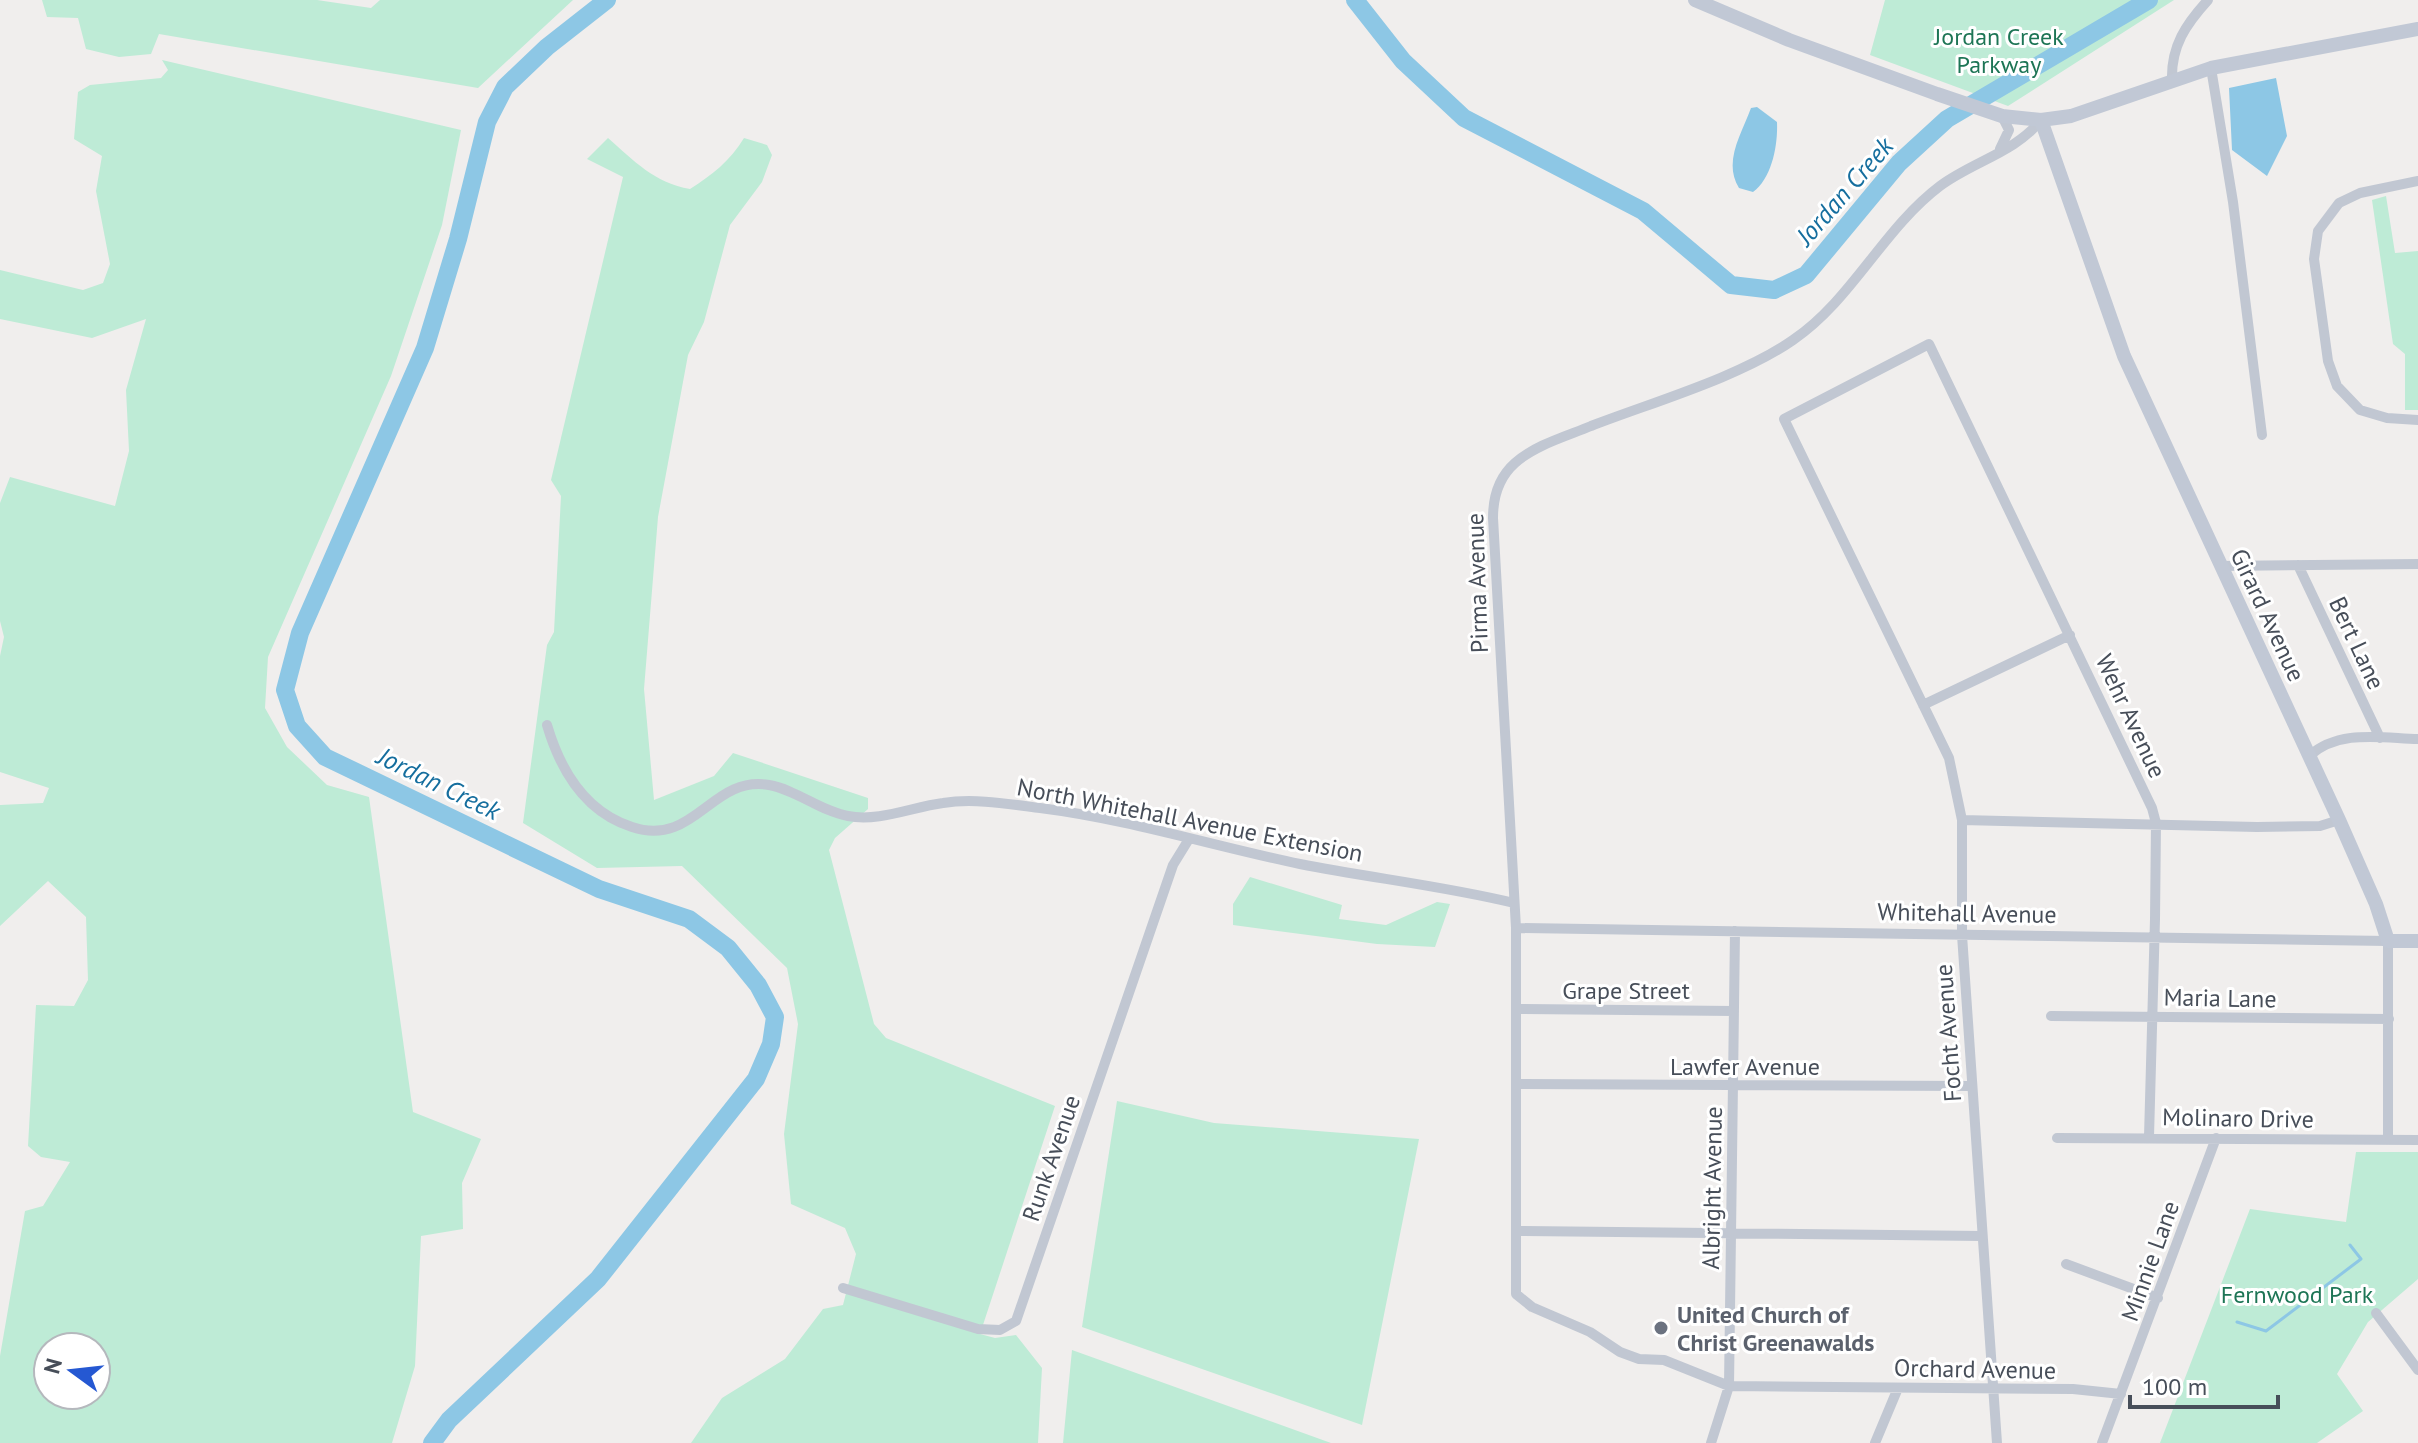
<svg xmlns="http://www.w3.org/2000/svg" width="2418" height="1443" font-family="'PT Sans',sans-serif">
  <rect width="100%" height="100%" fill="#f0eeed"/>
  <path fill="#beebd6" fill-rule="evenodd" d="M42 0H317L371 8 380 0H573L478 88 159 34 151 54 119 57 86 49 78 18 47 17Z
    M1885 0H2174L2008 106 1870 55Z
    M162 60 461 130 442 225 391 376 268 657 265 708 287 747 327 785 369 797 413 1112 481 1139 462 1183 463 1229 421 1236 415 1366 392 1443H0V1356L25 1211 43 1206 70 1162 41 1157 28 1146 36 1005 74 1006 88 980 86 917 48 881 0 926V805L43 803 49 788 0 772V656L4 637 0 621V503L10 477 115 506 129 451 126 390 146 319 92 338 0 319V270L83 290 103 283 110 264 96 191 102 156 74 139 78 92 90 85 161 78 168 70ZM48 1347H96V1395H48Z
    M608 138C634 161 655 183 690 189 712 175 730 161 744 138L767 145 772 155 762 182 730 225 704 322 688 355 658 517 644 689 654 800 714 776 733 753 868 798V809L835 838 829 850 874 1024 886 1038 1055 1106 980 1334 995 1338 1016 1335 1042 1368 1038 1443H691L722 1398 785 1359 823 1309 843 1305 856 1254 845 1228 791 1204 784 1134 798 1024 787 968 682 866 597 868 523 823 547 645 554 632 561 496 551 480 623 177 587 159Z
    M2386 196 2395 253 2418 251V410H2405V354L2393 344 2372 200Z
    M1250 877 1342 905 1339 919 1386 925 1437 902 1450 904 1435 947 1377 944 1233 925V904Z
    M1117 1101 1214 1123 1419 1139 1362 1425 1082 1327Z
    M2356 1152H2418V1279L2368 1322 2337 1374 2363 1411 2317 1443H2160L2250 1209 2346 1222Z
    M1072 1350 1331 1443H1063Z"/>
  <path fill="#8dc7e5" d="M2276 78 2287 136 2267 176 2232 150 2229 88Z
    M1757 107 1777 122C1778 145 1772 178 1753 192L1739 188C1723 162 1741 135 1751 108Z"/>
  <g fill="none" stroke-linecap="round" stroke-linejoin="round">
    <path stroke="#8dc7e5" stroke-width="3" d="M2237 1322 2266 1331 2361 1259 2350 1245"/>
    <path stroke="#8dc7e5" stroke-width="18" d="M1355 0 1403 61 1464 118 1643 211 1731 285 1774 290 1806 275 1899 163 1947 119 2149 0
      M432 1443 449 1420 598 1279 756 1079 771 1044 775 1017 758 985 728 948 689 919 599 889 325 757 297 726 285 690 300 633 425 348 458 239 487 122 505 87 547 47 607 0"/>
    <path stroke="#c1c7d2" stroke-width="10" d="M2211 68 2233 202 2262 435
      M2172 80C2171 46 2186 24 2208 0
      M2041 120C2016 152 1972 162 1940 186 1883 229 1852 300 1793 340 1740 377 1653 402 1591 426 1567 436 1535 445 1515 463 1498 478 1493 497 1493 518L1516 928V1294L1532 1307 1590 1332 1620 1352 1639 1359 1664 1360 1729 1386 2073 1389 2121 1394
      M2000 149 2009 130 2002 116
      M2418 181 2360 193 2339 203 2318 231 2314 259 2328 361 2337 386 2360 410 2387 418 2418 420
      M2298 565 2380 738
      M2221 566 2418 564
      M1923 705 2070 635
      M547 725C560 769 585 812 632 827 695 848 711 775 769 785 797 790 820 811 848 816 879 822 912 807 943 803 974 798 1009 804 1040 808 1128 819 1213 846 1300 864 1371 878 1444 886 1514 903
      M2309 756C2339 729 2381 738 2418 739
      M1962 820 2257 827 2320 826 2339 820
      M1516 928 2388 941V1140
      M1518 1009 1734 1011
      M2051 1016 2389 1019
      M1518 1084 1972 1086
      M2057 1138 2418 1140
      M1516 1231 1982 1236
      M2066 1264 2158 1298
      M843 1288 978 1329 1000 1330 1016 1321 1173 865 1189 839
      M2376 1313 2418 1370
      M1711 1443 1729 1386 1735 931
      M1875 1443 1898 1388
      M1997 1443 1962 935V820L1949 758 1784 419 1929 344 2152 808 2156 823 2155 919 2149 1137
      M2102 1443 2216 1138"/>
    <path stroke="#c1c8d5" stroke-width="14" d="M1695 0 1789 40 1937 94 2002 116 2041 120 2071 116 2211 68 2418 29
      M2041 120 2124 356 2339 820 2376 904 2388 941H2418"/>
  </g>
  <circle fill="#6b7280" stroke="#fff" stroke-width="3" cx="1661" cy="1328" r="8"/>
  <g text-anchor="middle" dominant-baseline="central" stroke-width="6" stroke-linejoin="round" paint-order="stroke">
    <g font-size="24" fill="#1d7555" stroke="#fff">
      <text x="1999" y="36">Jordan Creek<tspan x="1999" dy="28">Parkway</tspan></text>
      <text x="2297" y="1294">Fernwood Park</text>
    </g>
    <g font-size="24" fill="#474e59" stroke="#fff">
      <text transform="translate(1477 583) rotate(-92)">Pirma Avenue</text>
      <text transform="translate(2268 615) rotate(65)">Girard Avenue</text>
      <text transform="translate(2357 643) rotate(65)">Bert Lane</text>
      <text transform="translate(2131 716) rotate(65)">Wehr Avenue</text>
      <text transform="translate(1190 820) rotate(11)">North Whitehall Avenue Extension</text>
      <text transform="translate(1967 913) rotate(1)">Whitehall Avenue</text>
      <text x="1626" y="990">Grape Street</text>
      <text transform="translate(2220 998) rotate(1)">Maria Lane</text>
      <text transform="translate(1948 1033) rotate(-94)">Focht Avenue</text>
      <text x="1745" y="1066">Lawfer Avenue</text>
      <text transform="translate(2238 1118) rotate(1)">Molinaro Drive</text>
      <text transform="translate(1051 1158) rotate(-71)">Runk Avenue</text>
      <text transform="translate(1712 1188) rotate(-89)">Albright Avenue</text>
      <text transform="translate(2150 1261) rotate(-70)">Minnie Lane</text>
      <text transform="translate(1975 1369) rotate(1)">Orchard Avenue</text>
    </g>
    <g font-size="24" font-weight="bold" fill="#5b616d" stroke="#fff" text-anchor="start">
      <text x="1677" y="1314">United Church of<tspan x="1677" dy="28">Christ Greenawalds</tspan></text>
    </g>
    <g font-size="26" font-style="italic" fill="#156e9e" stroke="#fff">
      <text transform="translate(1844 191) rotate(-49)">Jordan Creek</text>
      <text transform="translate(439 783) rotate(26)">Jordan Creek</text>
    </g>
  </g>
  <g transform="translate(72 1371) rotate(285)"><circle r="38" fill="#ffffff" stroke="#b5b8bd" stroke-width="2"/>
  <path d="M0-6L14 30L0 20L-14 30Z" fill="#2558d2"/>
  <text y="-12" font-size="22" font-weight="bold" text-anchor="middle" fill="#474e59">N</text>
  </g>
  <path d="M2130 1395v12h148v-12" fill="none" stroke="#474e59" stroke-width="4"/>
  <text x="2142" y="1395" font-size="24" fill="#474e59" stroke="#ffffff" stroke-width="6" paint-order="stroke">100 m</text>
</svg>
